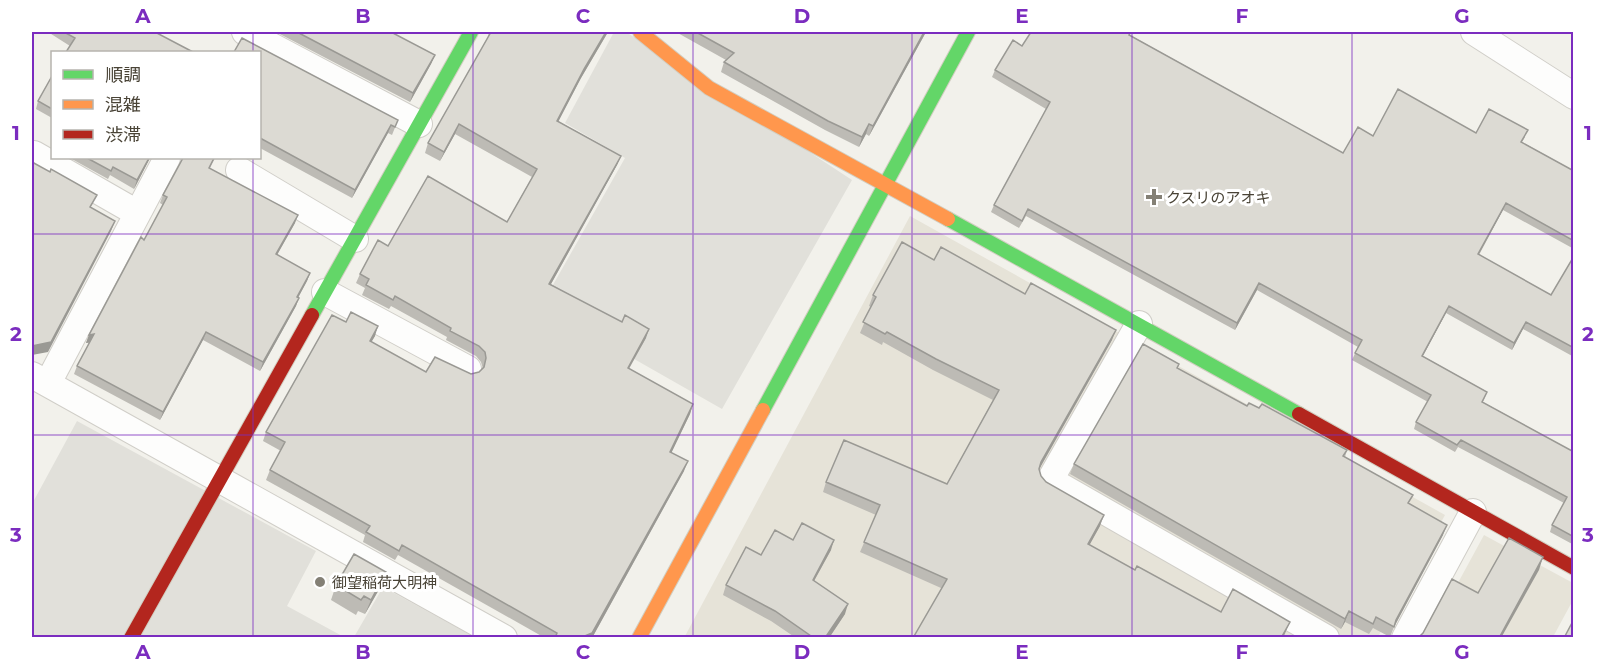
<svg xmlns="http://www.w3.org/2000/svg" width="1605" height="669" font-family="Montserrat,'Noto Sans JP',sans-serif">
  <rect width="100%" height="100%" fill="#f2f1eb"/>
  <path fill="#e6e3d8" d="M910 216 1445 515 1378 637 684 638Z
    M1484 535 1573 583V600L1553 637 1428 638Z"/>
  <path fill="#e1e0da" d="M614 32H626L852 180 722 409 541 306 625 158 565 123Z
    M77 421 316 551 287 606 344 637 32 638V504Z
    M383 587 474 637H354Z"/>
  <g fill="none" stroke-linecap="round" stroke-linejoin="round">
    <defs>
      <path id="street" d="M245 32 419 124
        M1474 32 1574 96
        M34 154 137 213
        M239 170 355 239
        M325 292 468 369
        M1139 324 1050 480 1326 638
        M32 375 504 638
        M48 383 167 158
        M1405 638 1473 512"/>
      <path id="fast" d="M948 219 1299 414
        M312 315 471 32
        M763 410 968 32"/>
      <path id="slow" d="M640 32 709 88 948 219
        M639 638 763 410"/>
      <path id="jam" d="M1299 414 1574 568
        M131 638 312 315"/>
    </defs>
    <use href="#street" stroke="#d0cec8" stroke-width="28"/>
    <use href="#fast" stroke="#d2cec1" stroke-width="16"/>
    <use href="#slow" stroke="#d2cec1" stroke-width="16"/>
    <use href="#jam" stroke="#d2cec1" stroke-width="16"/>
    <use href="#street" stroke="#fdfdfc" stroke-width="26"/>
    <use href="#fast" stroke="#63d668" stroke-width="14"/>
    <use href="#slow" stroke="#ff974d" stroke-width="14"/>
    <use href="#jam" stroke="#b3261e" stroke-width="14"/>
  </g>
  <path fill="#bdbbb5" d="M48 32H155L70 46Z
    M276 32H390L435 55 431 64 410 102Z
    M489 32H608L581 78 558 121 621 156 617 165 551 284 646 338 629 369 693 404 690 414 671 453 684 471 592 638H545L398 555 395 560 363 542 365 535 266 480 270 470 281 451 263 441 266 432 346 322 375 336 371 342 426 372 471 374 479 372 483 369 481 362 476 356 446 340 447 337 391 306 389 309 362 295 365 288 356 283 360 274 388 246 507 222 532 177 455 134 440 161 425 153 428 143 488 37Z
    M676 32H926L869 136 866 134 859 147 825 130 721 72 724 62 726 60Z
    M1130 35 1343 153 1373 136 1476 133 1525 137 1522 142 1574 171V249L1503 210 1479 255 1551 295 1574 256V357L1523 329 1512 350 1446 313 1423 356 1487 392 1483 402 1574 452V545L1550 532 1552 525 1564 503 1458 447 1455 452 1414 429 1416 422 1428 402 1352 360 1358 347 1257 290 1235 330 1026 216 1019 228 991 212 994 205 1046 109 992 77 995 70 1022 46Z
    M260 52 398 120 392 135 388 133 352 198 260 148Z
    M52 76V118L36 109 38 101Z
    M70 158H150L134 189 110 175 108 179Z
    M182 158H215L210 168 295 223 277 255 310 273 307 281 298 298 296 306 260 371 203 340 160 420 74 374 77 366 89 343H86L89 335 144 240 163 205 160 203 163 195 181 161Z
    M934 260 1025 294 1112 340 1039 469 1041 476 1046 482 1100 526 1089 545 1135 570 1221 612 1286 632 941 588 860 552 876 515 823 492 826 482 947 484 993 400 933 370 883 342 882 345 860 333 871 307 869 306 873 295Z
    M1179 364 1177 368 1247 406 1259 408 1347 450 1345 457 1409 504 1443 535 1394 627 1390 637 1373 628 1369 634 1345 622 1341 629 1070 474 1074 464Z
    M793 540 831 550 814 581 845 614 829 638H796L771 621 723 595 726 585 761 555Z
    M336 585 381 586 365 614 358 611 356 615 331 600Z"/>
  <path fill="#9a9994" d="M606 32H608L581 78 554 130 557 121 584 69Z
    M924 32H926L869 136 873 126Z
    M435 55 431 64 410 102 413 93Z
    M459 124 455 134 440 161 444 152Z
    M869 124 866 134 859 147 862 137Z
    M391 125 388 133 352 198 355 190Z
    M621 156 617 165 546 293 549 284Z
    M149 158H150L134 189 137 180Z
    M1506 203 1503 210 1475 261 1478 254Z
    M298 215 295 223 273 262 276 254Z
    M115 221 111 231 48 352 32 355V346Z
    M310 273 307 281 294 305 297 297Z
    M1259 283 1257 290 1235 330 1237 323Z
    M299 298 296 306 260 371 263 362Z
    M1449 306 1446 313 1419 363 1422 356Z
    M1526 322 1523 329 1512 350 1514 343Z
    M378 326 375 336 366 351 370 341Z
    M649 329 646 338 624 377 628 368Z
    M1116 330 1112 340 1037 473 1041 462Z
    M206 332 203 340 160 420 163 412Z
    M94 334 91 342 86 343 89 335Z
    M693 404 690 414 667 462 670 452Z
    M688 461 684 471 592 638H580Z
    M1104 515 1100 526 1084 555 1088 544Z
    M1447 525 1443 535 1394 627 1396 620Z
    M834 540 831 550 809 590 813 580Z
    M1543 557 1539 570 1501 638H1499Z
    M386 572 381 586 365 614 371 600Z
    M848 604 845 614 829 638H825Z
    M1349 611 1345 622 1341 629 1345 619Z
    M1290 622 1283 638H1281Z"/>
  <path fill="#dcdad3" stroke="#9a9994" stroke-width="1.5" d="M64 32H155L193 52H66L75 38Z
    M297 32H391L435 55 413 93Z
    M491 32H606L584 69 557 121 621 156 549 284 622 322 625 315 649 329 628 368 693 404 670 452 688 461 592 633 580 638H555L557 633 402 545 399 551 366 532 370 526 270 470 285 442 266 432 332 315 346 322 351 312 378 326 370 341 426 372 435 357 471 374 479 372 484 367 486 358 485 352 479 346 450 331 451 328 395 296 393 300 366 285 369 279 360 274 378 240 388 246 428 176 507 222 537 169 459 124 444 152 428 143Z
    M696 32H924L873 126 869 124 862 137 828 121 724 62 734 53Z
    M1031 32H1131L1129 35 1343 153 1358 127 1373 136 1398 89 1476 133 1489 109 1528 130 1521 142 1574 171V241L1506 203 1478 254 1551 295 1574 256V348L1526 322 1514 343 1449 306 1422 356 1487 392 1482 402 1574 452V537L1552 525 1567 497 1461 440 1457 445 1416 422 1431 395 1355 353 1362 340 1259 283 1237 323 1028 209 1022 221 994 205 1050 102 995 70 1013 40 1022 46Z
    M242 38 398 120 395 127 391 125 355 190 260 138V52H234Z
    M52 76V109L38 101Z
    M87 158H149L137 180 113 167 111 171Z
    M183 158H214L209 168 298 215 276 254 310 273 297 297 299 298 263 362 206 332 163 412 77 366 94 334 89 335 141 237 144 240 167 197 163 195Z
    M32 162 50 172 51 169 97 195 90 207 115 221 51 342 32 346Z
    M902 242 934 260 941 247 1025 294 1031 283 1116 330 1041 462 1039 469 1041 476 1046 482 1104 515 1088 544 1135 570 1137 566 1221 612 1233 589 1290 622 1281 638H913L947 579 864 542 880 505 826 482 844 440 947 484 999 390 936 359 887 332 885 334 863 322 876 297 873 295Z
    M1143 344 1179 364 1177 368 1247 406 1249 403 1259 408 1262 404 1347 450 1343 456 1413 495 1408 503 1447 525 1396 620 1394 627 1376 617 1373 624 1349 611 1345 619 1074 464Z
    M802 523 834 540 813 580 848 604 825 638H814L775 611 726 585 746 547 761 555 775 530 793 540Z
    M1509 538 1543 557 1499 638H1418L1423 633 1452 579 1478 593Z
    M354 554 386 572 371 600 364 596 361 600 336 585Z
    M1574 619V638H1564Z"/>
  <path fill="none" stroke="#7b2cbf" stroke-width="1.5" stroke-opacity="0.55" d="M253 32V52M473 32V638M693 32V638M912 32V638M1132 32V638M1352 32V638M253 158V638M32 234H1574M32 435H1574"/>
  <g fill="#848075" stroke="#fff" stroke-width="2">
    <path d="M1151 188h6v6h6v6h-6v6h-6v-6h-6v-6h6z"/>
    <circle cx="320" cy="582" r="6"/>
  </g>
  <g text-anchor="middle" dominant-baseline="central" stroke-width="6" stroke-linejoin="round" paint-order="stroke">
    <g font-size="15" fill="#494336" stroke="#fff" text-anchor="start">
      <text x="1166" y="197">クスリのアオキ</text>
      <text x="332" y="582">御望稲荷大明神</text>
    </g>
  </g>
  <rect width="1605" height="669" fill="none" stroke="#ffffff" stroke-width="66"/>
  <rect x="51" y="51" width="210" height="108" fill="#ffffff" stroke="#b6b4af" stroke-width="1.5"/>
  <rect x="63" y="70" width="30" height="9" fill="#63d668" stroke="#b6b4af" stroke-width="1.5"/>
  <text x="105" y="81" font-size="18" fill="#494336">順調</text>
  <rect x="63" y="100" width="30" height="9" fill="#ff974d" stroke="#b6b4af" stroke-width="1.5"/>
  <text x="105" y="111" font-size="18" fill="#494336">混雑</text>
  <rect x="63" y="130" width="30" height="9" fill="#b3261e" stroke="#b6b4af" stroke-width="1.5"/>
  <text x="105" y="141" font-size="18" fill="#494336">渋滞</text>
  <rect x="33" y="33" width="1539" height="603" fill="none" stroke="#7b2cbf" stroke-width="2"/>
  <g font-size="20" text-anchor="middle" font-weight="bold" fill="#7b2cbf">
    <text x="143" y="23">A</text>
    <text x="363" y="23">B</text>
    <text x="583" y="23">C</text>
    <text x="802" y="23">D</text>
    <text x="1022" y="23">E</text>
    <text x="1242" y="23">F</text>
    <text x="1462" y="23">G</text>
    <text x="16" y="140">1</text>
    <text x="1588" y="140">1</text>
    <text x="16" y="341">2</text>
    <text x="1588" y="341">2</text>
    <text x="16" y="542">3</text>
    <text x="1588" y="542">3</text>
    <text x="143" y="659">A</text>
    <text x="363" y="659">B</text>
    <text x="583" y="659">C</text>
    <text x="802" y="659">D</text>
    <text x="1022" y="659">E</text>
    <text x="1242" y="659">F</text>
    <text x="1462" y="659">G</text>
  </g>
</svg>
